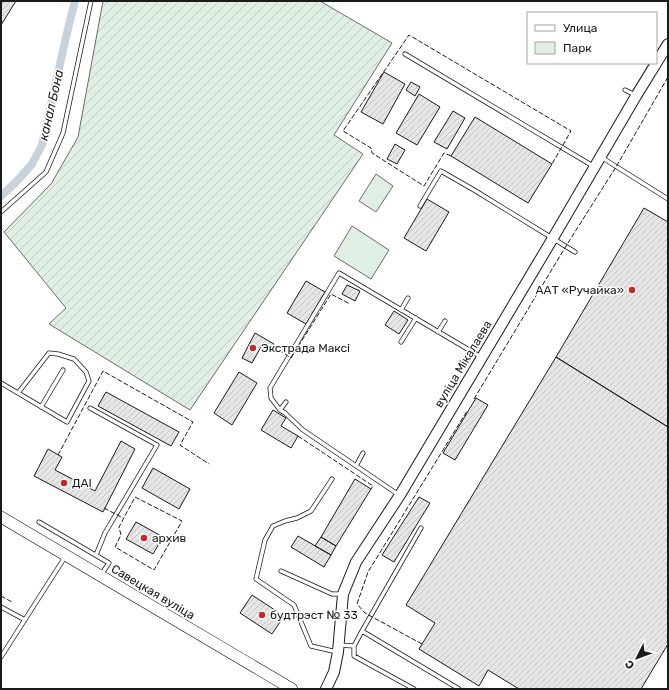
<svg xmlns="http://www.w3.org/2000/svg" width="669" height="690" font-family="Rubik,sans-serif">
  <defs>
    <pattern id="garden-furrows" width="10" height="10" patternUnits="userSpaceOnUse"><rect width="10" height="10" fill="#e0efe3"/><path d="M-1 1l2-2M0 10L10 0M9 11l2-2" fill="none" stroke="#c0ccc2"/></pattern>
    <pattern id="building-hatch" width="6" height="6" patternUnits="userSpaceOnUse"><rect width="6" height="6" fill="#e6e6e6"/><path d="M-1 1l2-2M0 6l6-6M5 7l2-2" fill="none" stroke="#c5c5c5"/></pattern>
  </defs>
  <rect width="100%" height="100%" fill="#fff"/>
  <path fill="#e0efe3" stroke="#6a6a6a" d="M376 174 393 186 376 212 359 201Z
    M352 226 389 250 371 279 334 256Z"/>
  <path fill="url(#garden-furrows)" stroke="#6a6a6a" d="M103 1H320L392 43 334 135 363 154 190 410 49 324 66 308 4 232 51 184 78 137Z"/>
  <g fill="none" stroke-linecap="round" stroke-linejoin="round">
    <path stroke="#c6d2dc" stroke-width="8" d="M1 196 17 181 32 164 42 145 66 37 75 1"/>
  </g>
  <path fill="url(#building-hatch)" stroke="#1a1a1a" d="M1 1H16L1 25Z
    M384 72 405 84 383 124 361 112Z
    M411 82 420 87 415 96 406 90Z
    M419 94 440 107 417 145 396 133Z
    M453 111 465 118 447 149 434 142Z
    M475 117 552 164 528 203 451 156Z
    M395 144 405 150 397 164 387 159Z
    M427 199 449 212 426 251 404 238Z
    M644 208 668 222V427L556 357Z
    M306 281 325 292 306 324 287 313Z
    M347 285 360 291 355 301 342 294Z
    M394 311 408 320 399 334 385 325Z
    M255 333 274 344 271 350 262 345 252 363 242 358Z
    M556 357 668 427V644L641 689H519L488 670 479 686 419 649 435 623 406 605Z
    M239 372 257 383 232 425 214 413Z
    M106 392 179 432 171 446 98 406Z
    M476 398 488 405 455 460 443 453Z
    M273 410 286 418 281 426 298 436 291 448 261 430Z
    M121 441 135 449 103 512 34 476 48 449 62 457 55 470 95 491Z
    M153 468 190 489 179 509 142 488Z
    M355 479 371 489 336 546 321 537Z
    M419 497 430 503 394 562 382 555Z
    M136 522 163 537 153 554 126 539Z
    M298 536 331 555 324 567 291 547Z
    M321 537 336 546 331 555 315 546Z
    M252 595 284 616 272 634 240 613Z"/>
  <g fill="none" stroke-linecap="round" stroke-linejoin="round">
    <defs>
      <path id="lane" d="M405 54 593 166
        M625 90 635 95
        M601 157 668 199
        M420 206 441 171 474 190 575 252
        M1 212 46 172 63 133 91 1
        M401 310 408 298
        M438 332 445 321
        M401 342 416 318
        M1 383 67 422 89 381 86 372 74 359 58 354 49 353 18 393
        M41 407 63 370
        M90 408 157 445 105 533 96 555
        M280 410 286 402
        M356 466 363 453
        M332 479 311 511 297 518 285 521 273 526 265 540 256 579 294 605 311 646 337 652
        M399 495 303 430 285 413 280 410 271 398 270 388 339 273 481 357
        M39 522 109 563 101 575
        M281 571 332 594H341
        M1 607 25 620
        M362 631 421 528
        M339 645 354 646
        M1 657 65 557
        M414 689 354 656V646L362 631 459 689"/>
      <path id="secondary" d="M326 689 334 672 338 652 343 594 356 562 400 495 553 238 636 96 668 44"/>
      <path id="primary" d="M1 517 292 689"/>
    </defs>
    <use href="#lane" stroke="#1a1a1a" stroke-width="5"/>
    <use href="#secondary" stroke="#1a1a1a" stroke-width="12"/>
    <use href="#primary" stroke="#1a1a1a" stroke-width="12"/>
    <use href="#lane" stroke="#fff" stroke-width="3.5"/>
    <use href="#secondary" stroke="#fff" stroke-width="10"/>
    <use href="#primary" stroke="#fff" stroke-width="11"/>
    <path stroke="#1a1a1a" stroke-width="1" stroke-dasharray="5 2" stroke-linecap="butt" d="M451 156 444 153 424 186 372 153 371 148 343 131 409 35 571 131 552 164
      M273 346 291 358 331 294 350 304
      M474 399 566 246 616 167 668 77
      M298 436 373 486 371 489
      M58 455 103 371 193 422 180 445 209 464
      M135 497 182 521 154 570 115 547 121 535 119 527Z
      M104 508 123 518
      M1 596 12 602
      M422 644 365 613 357 604 368 572 467 411"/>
  </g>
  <g fill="#c62828" stroke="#fff" stroke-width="1.5">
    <circle cx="632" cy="290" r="4"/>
    <circle cx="253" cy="348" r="4"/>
    <circle cx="64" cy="483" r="4"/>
    <circle cx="144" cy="538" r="4"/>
    <circle cx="262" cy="615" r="4"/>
  </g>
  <g text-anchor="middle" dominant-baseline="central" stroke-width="3" stroke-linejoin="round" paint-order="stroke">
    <g font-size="12" fill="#1a1a1a" stroke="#fff" text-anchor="start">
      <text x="624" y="290" text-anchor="end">ААТ «Ручайка»</text>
      <text x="261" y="348">Экстрада Максі</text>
      <text x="72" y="483">ДАІ</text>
      <text x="152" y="538">архив</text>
      <text x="270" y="615">будтрэст № 33</text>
    </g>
    <g font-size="12" fill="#1a1a1a" stroke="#fff">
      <text transform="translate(463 364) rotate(-59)">вуліца Мікалаева</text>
      <text transform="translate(153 592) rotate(31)">Савецкая вуліца</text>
    </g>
    <g font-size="13" font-style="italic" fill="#1a1a1a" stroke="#fff">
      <text transform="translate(51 105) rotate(-77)">канал Бона</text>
    </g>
  </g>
  <rect width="669" height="690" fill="none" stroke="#1a1a1a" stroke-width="4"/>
  <rect x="527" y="12" width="130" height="52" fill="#ffffff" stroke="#a3a3a3"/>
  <rect x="535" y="25" width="20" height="6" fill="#ffffff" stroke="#a3a3a3"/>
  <text x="563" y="32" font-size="12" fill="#1a1a1a">Улица</text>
  <rect x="535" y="42" width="20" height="12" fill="#e0efe3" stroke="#a3a3a3"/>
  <text x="563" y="52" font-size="12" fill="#1a1a1a">Парк</text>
  <g transform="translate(637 658) rotate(228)" stroke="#ffffff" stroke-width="3" paint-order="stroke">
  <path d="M0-3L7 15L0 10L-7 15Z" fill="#1a1a1a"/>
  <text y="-6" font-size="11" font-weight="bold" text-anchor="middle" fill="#1a1a1a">С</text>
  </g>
</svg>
